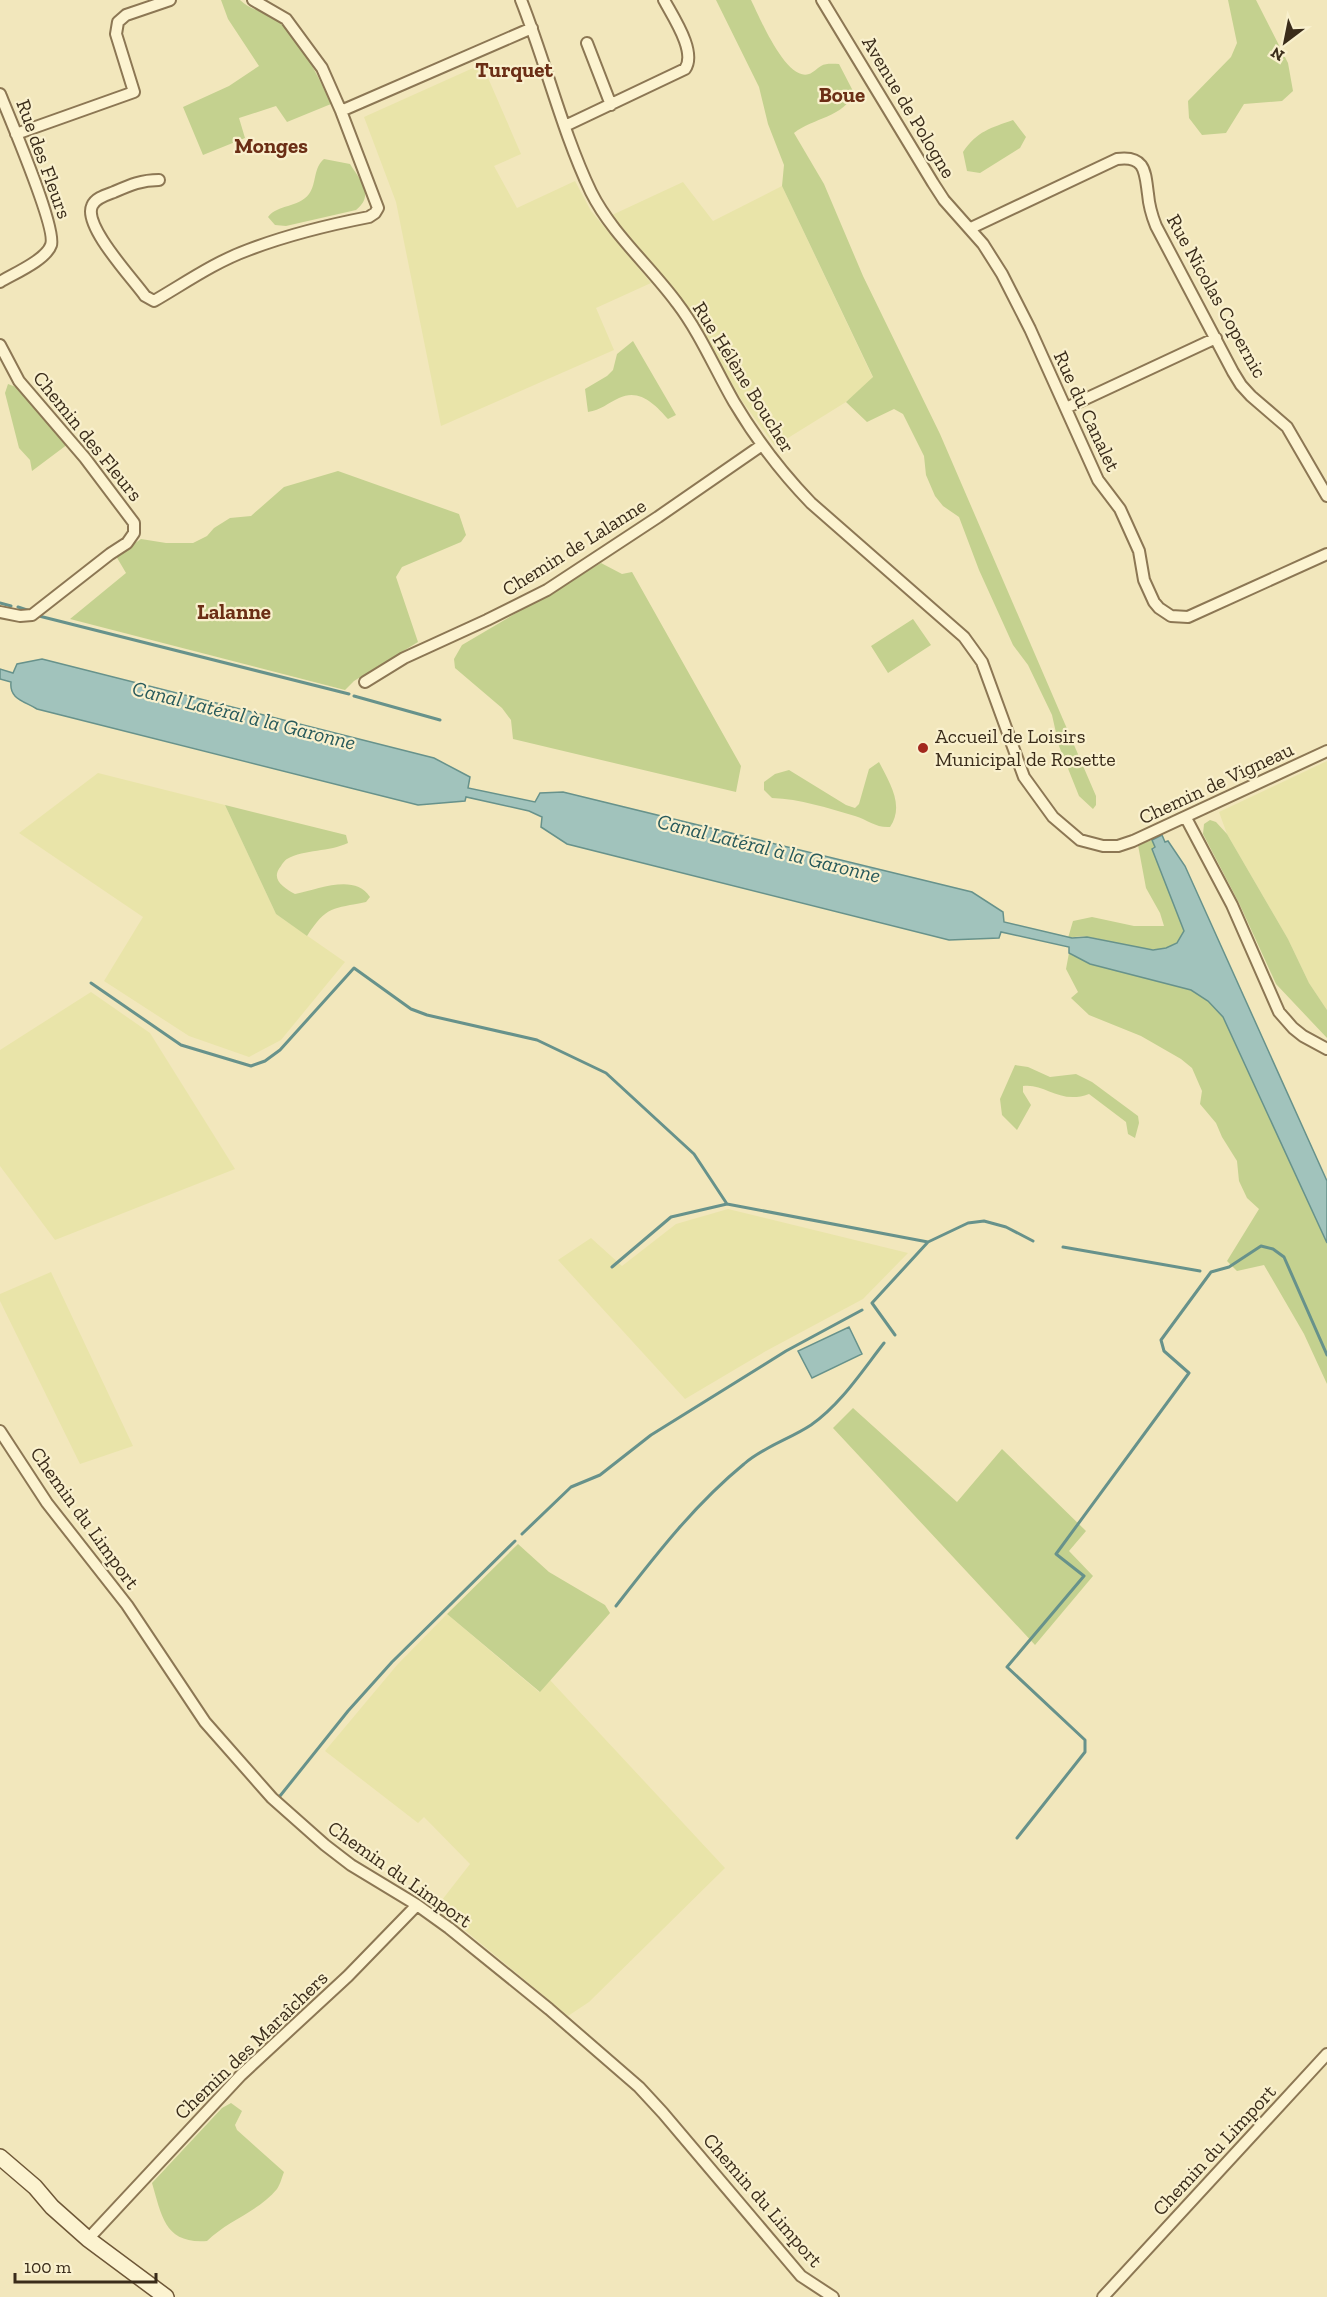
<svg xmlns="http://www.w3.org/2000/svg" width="1327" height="2297" font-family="'Zilla Slab',serif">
  <rect width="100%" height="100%" fill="#f2e7bc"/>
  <path fill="#e9e4a9" d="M482 64 521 154 494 166 517 208 575 181 591 211 651 283 596 308 614 350 441 426 396 202 364 117Z
    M683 182 713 221 782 186 873 378 846 402 775 446 742 401 689 309 612 215Z
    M1327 761V1010L1309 983 1288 939 1227 834 1219 812Z
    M98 773 225 805 276 914 345 962 281 1040 249 1057 189 1036 104 981 143 917 19 833Z
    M91 992 150 1033 235 1169 55 1240 0 1166V1050Z
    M728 1209 908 1253 863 1299 766 1351 685 1399 558 1260 591 1238 622 1266 676 1224Z
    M51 1272 133 1446 80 1464 0 1301V1294Z
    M447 1614 539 1692 550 1680 725 1868 589 2002 568 2016 455 1922 435 1909 470 1864 424 1817 418 1823 325 1751 397 1665Z"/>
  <path fill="#c4d18f" d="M221 0H240C250 10 266 12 277 20 299 37 320 79 331 104L287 122 276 106 239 118 245 138 203 155 183 107 229 86 259 66 228 19Z
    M716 0H751C759 16 786 82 809 74 813 73 817 68 821 66 826 63 833 64 839 64L854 93C844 117 813 118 794 133L824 184 863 276 940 434 1096 796V805L1093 809 1079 796 1059 746 1052 715 1028 665 1013 645 979 570 959 517 943 506 935 496 926 475 924 456 903 414 894 409 867 422 846 402 873 377 782 186 784 165 768 124 759 87Z
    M1228 0H1256L1288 63 1293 91 1282 101 1244 104 1226 133 1202 135 1189 118 1188 101 1231 57 1237 43Z
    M1013 120 1026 137 1020 148 980 173 967 171 963 152C977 131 991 128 1013 120Z
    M324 159 350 164C360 180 375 195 356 210L286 226 275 225 268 217C278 204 298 208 309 194 317 183 313 168 324 159Z
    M633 341 676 415 668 419C655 404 639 388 619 398 608 403 601 410 588 412L585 389 607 376 613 370 617 354Z
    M8 384 21 389 68 444 32 471 30 460 19 448 5 393Z
    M338 471 459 514 466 535 461 542 402 567 396 577 418 642 354 681 345 690 70 619 126 573 116 556 141 539 166 543H193L207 536 214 528 230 518 251 516 284 487Z
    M601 563 622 574 632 572 741 766 736 792 513 739 511 720 502 708 455 668 454 659 462 645Z
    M913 619 931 645 888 673 871 646Z
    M879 762C889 782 905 805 890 827 876 828 868 820 855 816 828 808 800 799 772 798L764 790V782L775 774 789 770 846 805 855 808 859 804 869 769Z
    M225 805 346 835 348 843C329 852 305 849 287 859 285 860 282 864 281 866 270 879 283 887 295 894 319 889 355 873 370 897L366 902C333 909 327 905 307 936L276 914Z
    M1210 820 1216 822 1227 834 1288 939 1309 983 1327 1010V1038L1276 984 1239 903 1203 834 1204 824Z
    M1152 840 1155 847 1152 848 1184 931C1175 967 1111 939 1087 937 1081 936 1074 937 1068 938L1073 921 1092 917 1134 926H1164L1160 913 1146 888 1138 845Z
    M1069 953 1090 964 1191 990 1208 1001 1223 1017 1327 1243V1384L1304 1334 1264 1265 1237 1271 1227 1261 1259 1209 1247 1198 1239 1181 1237 1161 1222 1137 1216 1123 1200 1104 1202 1091 1192 1068 1181 1059 1141 1036 1089 1015 1071 998 1078 992 1066 969Z
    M1015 1065 1028 1067 1050 1077 1076 1074 1092 1082 1138 1116 1139 1123 1135 1138 1128 1134 1126 1122 1089 1094C1060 1105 1045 1083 1023 1086V1092L1031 1105 1017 1130 1002 1115 1000 1099Z
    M853 1408 957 1502 1002 1449 1086 1531 1069 1551 1093 1576 1035 1645 833 1428Z
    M518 1544 549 1572 605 1605 610 1613 540 1692 447 1614Z
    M231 2103 242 2111 235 2125 237 2130 284 2172C282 2177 280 2185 277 2189 258 2212 228 2220 207 2241 165 2244 162 2217 152 2183L222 2108Z"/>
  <path fill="#a1c3bc" stroke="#67928b" stroke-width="1.5" d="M42 659 434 758 470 777 468 788 535 802 540 793 563 792 972 892 1003 912 1004 922 1072 938 1087 937 1153 950 1166 948 1177 943 1184 931 1152 849 1155 847 1152 840 1162 835 1165 842 1168 841 1185 866 1327 1181V1243L1223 1017 1208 1001 1191 990 1090 964 1069 953V947L1001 932 999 938 949 940 567 844 541 827 542 817 529 811 466 797 465 801 418 805 37 709C24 701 9 699 11 682L0 679V669L13 673 17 664Z
    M849 1327 862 1354 812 1378 798 1351Z"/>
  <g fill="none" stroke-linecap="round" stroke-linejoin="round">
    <path stroke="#67928b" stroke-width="3" d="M0 603 11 606
      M18 607 30 611
      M39 616 349 694
      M354 696 440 720
      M91 983 181 1045 251 1066 265 1061 280 1050 354 968 411 1009 427 1015 537 1040 606 1073 694 1154 727 1204 928 1242 968 1223 984 1221 1006 1227 1033 1241
      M1063 1247 1200 1271
      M612 1267 671 1217 727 1204
      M895 1335 872 1303 928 1242
      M522 1534 571 1487 600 1475 651 1435 786 1351 862 1310
      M616 1606C655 1556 694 1505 744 1464 763 1447 790 1439 811 1425 841 1404 862 1371 884 1343
      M280 1796 348 1711 392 1662 515 1541
      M1017 1838 1085 1752V1740L1007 1667 1084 1576 1056 1554 1189 1373 1164 1351 1161 1340 1211 1272 1229 1267 1261 1246 1273 1249 1284 1257 1327 1355"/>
    <defs>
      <path id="street" d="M521 0C546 63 562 131 591 192 612 234 650 266 677 303 700 333 715 369 734 402 756 439 781 472 811 503L964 637 982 662 1024 777 1053 817 1080 840 1103 846H1118L1133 841 1327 751
        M822 0 933 183 944 200 983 244 1002 274 1030 329 1098 480 1120 509 1125 520 1139 551 1144 580 1154 602 1159 608 1171 616 1188 617 1327 554
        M587 43 611 105
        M0 94C9 116 57 229 51 245 46 260 13 274 0 282
        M341 111 532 28
        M565 126 685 69C697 52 673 17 664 0
        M16 134 134 92 116 34 118 22 126 15 170 0
        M159 180C141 180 130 185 114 192 106 195 95 198 92 206 83 226 133 279 145 296L154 301C185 283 215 262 248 250 287 235 328 225 369 217L375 213 378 208 341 111 322 68 286 19 253 0
        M971 228 1117 159C1146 155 1145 173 1148 194 1149 206 1152 216 1156 226L1233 372 1241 385 1251 396 1287 427 1327 496
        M0 345 19 381 85 458 134 523V533L127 543 110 554 32 615 20 616 0 612
        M1066 408 1216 338
        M365 682 404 658 487 620 547 590 658 517 762 445
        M1186 818 1232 905 1279 1012 1293 1028 1303 1036 1327 1049
        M0 1431 47 1503 127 1605 205 1722 272 1798 325 1845 351 1865 417 1905 449 1928 549 2009 639 2087 663 2113 801 2276 833 2297
        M88 2239 241 2075 348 1976 417 1905
        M1103 2297 1327 2054"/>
      <path id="secondary" d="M0 2157 35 2187 52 2207 88 2239 166 2297"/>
    </defs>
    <use href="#street" stroke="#8c7754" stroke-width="14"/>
    <use href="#secondary" stroke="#6e5737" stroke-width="18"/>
    <use href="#street" stroke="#fcf3d0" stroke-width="10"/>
    <use href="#secondary" stroke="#fcf3d0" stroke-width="15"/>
  </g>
  <circle fill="#a2281d" stroke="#f9f0cd" stroke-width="2" cx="923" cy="748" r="6"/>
  <g text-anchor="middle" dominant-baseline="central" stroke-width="4.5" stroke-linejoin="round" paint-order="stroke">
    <g font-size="20" fill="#3a2c1a" stroke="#f9f0cd">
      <text transform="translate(909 107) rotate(59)">Avenue de Pologne</text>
      <text transform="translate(44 159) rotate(70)">Rue des Fleurs</text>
      <text transform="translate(1217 296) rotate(61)">Rue Nicolas Copernic</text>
      <text transform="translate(744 377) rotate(58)">Rue Hélène Boucher</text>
      <text transform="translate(1087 411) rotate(65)">Rue du Canalet</text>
      <text transform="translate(88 436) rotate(51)">Chemin des Fleurs</text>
      <text transform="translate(574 547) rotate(-32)">Chemin de Lalanne</text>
      <text transform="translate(1216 783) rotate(-25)">Chemin de Vigneau</text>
      <text transform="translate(85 1518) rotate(54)">Chemin du Limport</text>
      <text transform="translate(400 1874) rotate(35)">Chemin du Limport</text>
      <text transform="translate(251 2045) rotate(-44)">Chemin des Maraîchers</text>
      <text transform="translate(1214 2150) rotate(-47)">Chemin du Limport</text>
      <text transform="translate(763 2200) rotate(49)">Chemin du Limport</text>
    </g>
    <g font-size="20" fill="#3a2c1a" stroke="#f9f0cd" text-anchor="start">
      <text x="935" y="736">Accueil de Loisirs<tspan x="935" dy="23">Municipal de Rosette</tspan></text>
    </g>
    <g font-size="21" font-weight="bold" fill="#6b2e15" stroke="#f9f0cd">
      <text x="514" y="69">Turquet</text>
      <text x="842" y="94">Boue</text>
      <text x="271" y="145">Monges</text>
      <text x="234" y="611">Lalanne</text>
    </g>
    <g font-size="21" font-style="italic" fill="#285a5b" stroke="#f9f0cd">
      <text transform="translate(244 715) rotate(14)">Canal Latéral à la Garonne</text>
      <text transform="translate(769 848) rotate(14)">Canal Latéral à la Garonne</text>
    </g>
  </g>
  <g transform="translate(1285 42) rotate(212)" stroke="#f9f0cd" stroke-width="4.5" paint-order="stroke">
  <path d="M0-4.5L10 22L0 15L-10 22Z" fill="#3a2c1a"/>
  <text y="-9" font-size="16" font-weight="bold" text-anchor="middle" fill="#3a2c1a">N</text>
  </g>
  <path d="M15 2273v9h141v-9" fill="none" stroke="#3a2c1a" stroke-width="3"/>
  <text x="24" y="2273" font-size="18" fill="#3a2c1a" stroke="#f9f0cd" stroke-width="4.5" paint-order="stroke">100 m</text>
</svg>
